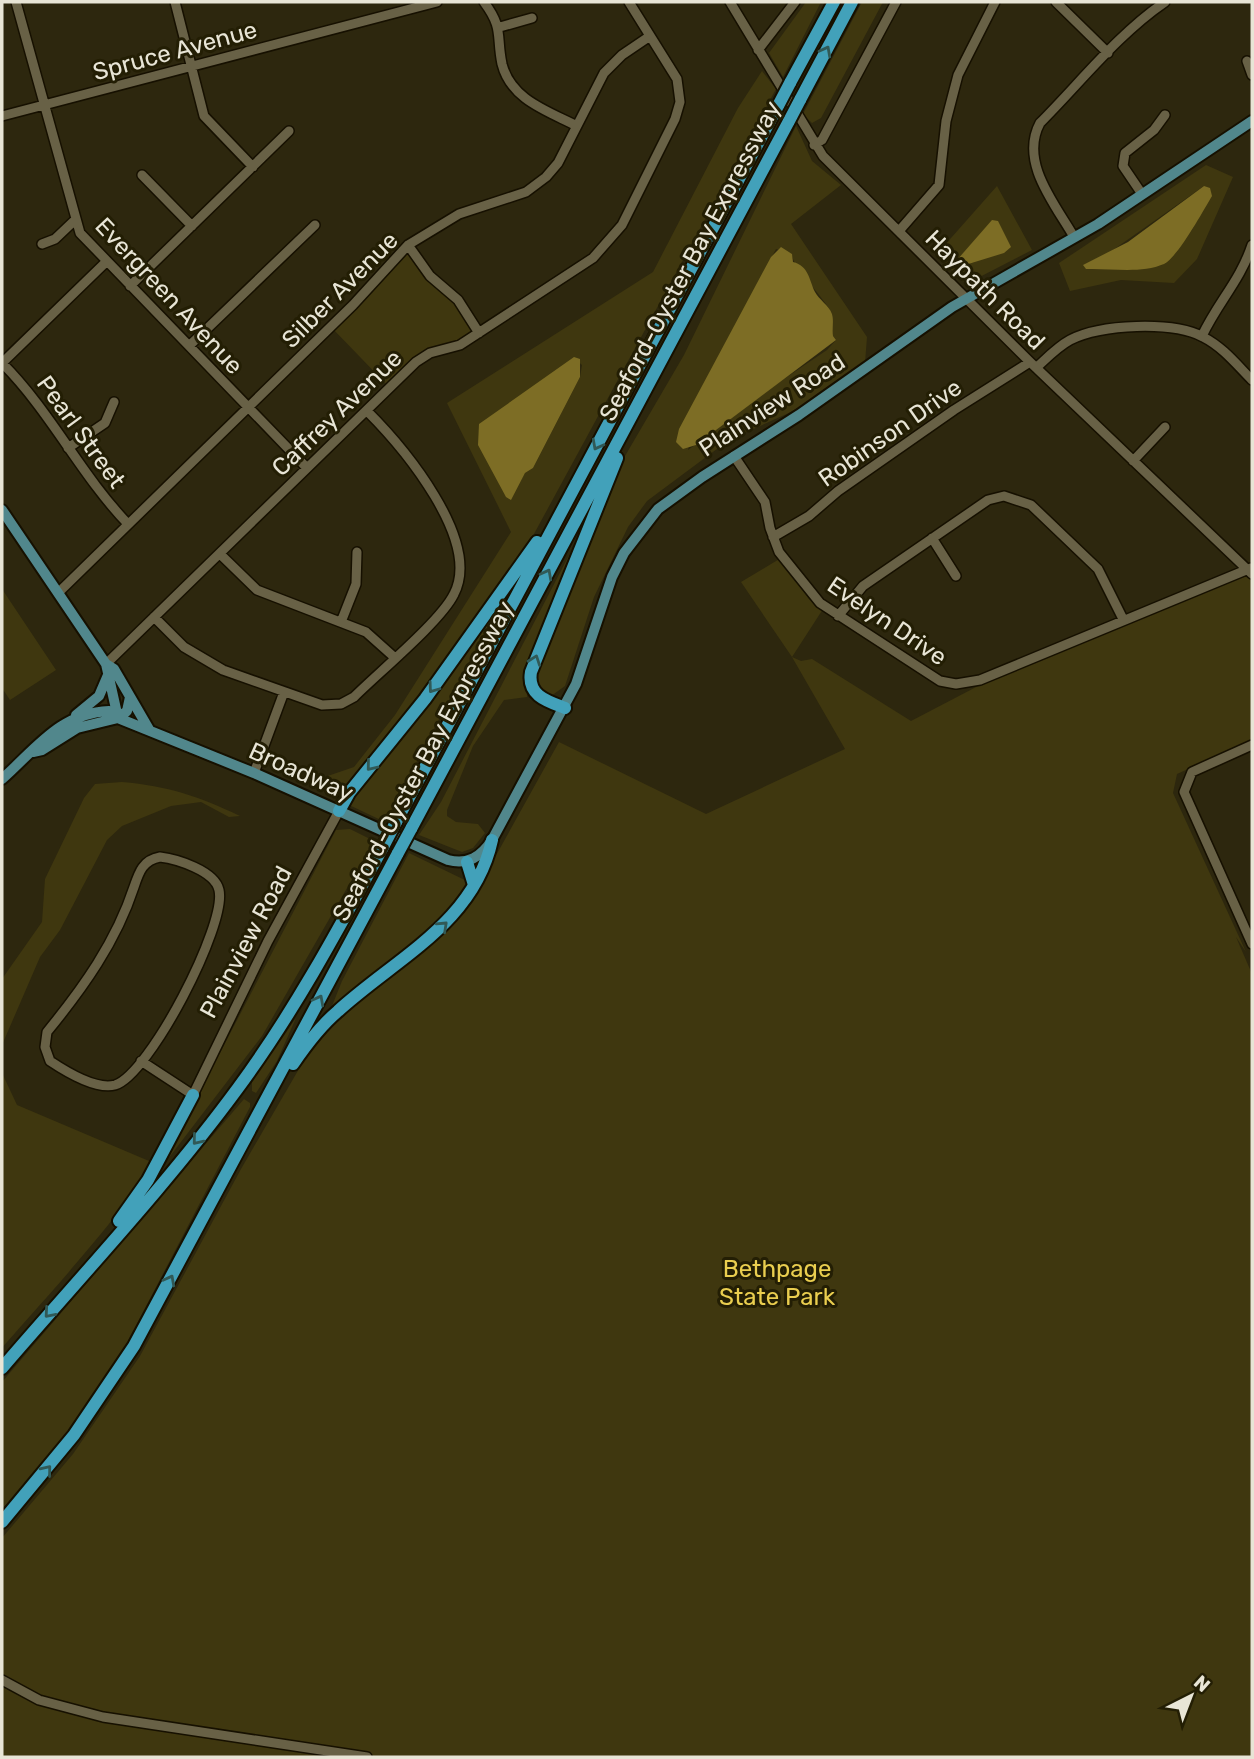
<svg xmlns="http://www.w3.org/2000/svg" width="1254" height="1759" font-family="Rubik,sans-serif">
  <rect width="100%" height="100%" fill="#2d270e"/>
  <path fill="#3f370f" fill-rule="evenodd" d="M806 2H821L783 77 769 53Z
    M862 2H883L821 118 812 123 803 114Z
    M762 71 776 89 516 567 343 793 313 781 354 767 395 715 511 532 447 403 653 272 738 108ZM574 358 582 365 580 377 533 468 525 473 518 485 551 375Z
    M796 126 812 161 841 185 791 224 867 337 865 363 811 403 729 440 647 501 628 527 594 597 565 686 551 696C538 691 537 684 537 672L618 468 684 355ZM776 249 792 254C790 264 826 300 832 314 834 320 832 329 833 336L836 340 827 350 775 385 688 450 707 378Z
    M1206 165 1233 177 1197 259 1174 283 1121 280 1070 291 1059 263ZM1204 186 1201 213 1192 230 1162 265 1136 269H1086Z
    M997 186 1032 250 966 284 936 255Z
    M408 245 450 292 479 333 430 353 390 388 331 327Z
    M579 536 526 668 527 697 504 700 473 746 447 810V816L456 822 478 824 485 833 473 848 462 852 419 835 441 802Z
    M781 558 809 599 823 609 792 657 801 661 812 659 911 721 980 685 1117 626 1246 576 1252 581V740L1177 774 1173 793 1246 952 1236 937 1252 974V1757H2V1538L73 1454 140 1356 241 1169 314 1043 333 1020 448 931 464 913 559 742 706 814 845 749 792 657 741 582Z
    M2 589 56 670 10 700 2 688Z
    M487 621 489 624 385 822 347 804 429 703Z
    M122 782C168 786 198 796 240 816L229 817 201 802 171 806 122 826 107 840 60 930 40 957 2 1045V979L42 922 45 879 84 798 95 784Z
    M350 829 374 841 262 1036 158 1172 336 830Z
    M409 853 471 883 445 918 330 1011 342 981Z
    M296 1018 277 1061 256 1093 252 1091V1082Z
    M2 1073 17 1105 149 1161C147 1190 28 1317 2 1348Z
    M244 1099 250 1103V1107L119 1358 59 1444 2 1510V1382Z"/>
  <path fill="#7d6d25" d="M1204 186 1210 188 1212 196C1203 211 1178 257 1164 264 1141 274 1110 268 1086 269L1083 265 1128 242Z
    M992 220 998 221 1011 247 1004 253 965 265 957 260Z
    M781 247 792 254 793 262C809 266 809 280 815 292 819 300 829 305 832 314 834 320 832 329 833 336L836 340 696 445 683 449 676 442 679 429 771 257Z
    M574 357 580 359V377L533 468 525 473 511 500 506 497 478 445 479 424Z"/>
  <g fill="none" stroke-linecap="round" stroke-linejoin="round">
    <defs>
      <path id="minor" d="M16 2 80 233 307 468
        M175 2 204 116 253 167
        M484 2C504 29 496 35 502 64 511 100 548 111 577 126
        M730 2 823 156 1030 362 1252 574
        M1056 2 1108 53
        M500 27 532 18
        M758 50 795 2
        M1247 61 1252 75
        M2 116 437 2
        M814 145 822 140 896 2
        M142 175 192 226
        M1142 194 1123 166 1125 153 1154 130 1165 115
        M899 231 939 185 946 121 958 75 995 2
        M1074 237C1055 204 1019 162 1040 123 1080 83 1118 34 1165 2
        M42 244 55 239 75 220
        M408 245 430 276 458 300 479 333
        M130 286 289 131
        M1202 336C1218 302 1240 281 1252 245
        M189 346 315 225
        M2 363C51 412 80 474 128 524
        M2 363 106 262
        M1036 368C1047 358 1057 347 1070 340 1100 324 1173 321 1203 337 1223 347 1237 365 1252 380
        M68 448 105 423 114 402
        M734 456 765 502 770 528 779 552 820 603 940 681 956 684 980 680 1251 568
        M1133 461 1165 427
        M773 537 809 516 838 491 954 410 1030 362
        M932 538 956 576
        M220 554 257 590 366 632 394 657
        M58 593 353 305 408 245 459 214 526 192 546 177 558 163 604 73 622 55 650 36
        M838 616 863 586 988 500 1004 496 1031 505 1098 569 1123 619
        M154 617 184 647 223 670 322 705 341 704 354 697C378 673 441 621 454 594 482 540 403 447 367 411
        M341 622 356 584 357 552
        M106 664 416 362 430 353 460 345 593 258 622 225 675 119 680 102 677 79 629 2
        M1252 745 1192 772 1184 792 1252 944
        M254 773 284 692
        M160 857C177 859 215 871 219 890 227 925 149 1075 115 1085 96 1090 65 1071 50 1061L45 1047 47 1032C83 988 116 942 134 887 139 872 143 860 160 857Z
        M141 1061 193 1095 268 941 339 811
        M2 1680 39 1700 103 1717 367 1757"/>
      <path id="major" d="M2 510 106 664 118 718
        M106 664 114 669 150 731
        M76 715 99 696 108 675
        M33 752 42 750 77 728 118 718 127 711 130 697
        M2 779C36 749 60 713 109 711L118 718 254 773 448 860C468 865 481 857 492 840L576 684 612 577 624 553 658 509 702 477 799 415 952 307 1098 224 1252 121"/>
      <path id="highway" d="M790 83 834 2
        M800 100 852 2
        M565 708C546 701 527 695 531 672L617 458
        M339 811 349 793 425 699 537 542
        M396 822 779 104
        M411 829 789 121
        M467 862 474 885
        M293 1064C306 1045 320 1026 338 1011 396 958 474 923 492 840
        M119 1221 148 1180 193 1095
        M2 1368C81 1276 166 1186 238 1088 294 1012 338 930 383 847
        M2 1522 74 1435 134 1346 398 853"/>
    </defs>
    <use href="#minor" stroke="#161000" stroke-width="12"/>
    <use href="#major" stroke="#161000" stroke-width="14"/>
    <use href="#highway" stroke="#161000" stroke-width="16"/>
    <use href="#minor" stroke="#686146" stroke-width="9"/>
    <use href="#major" stroke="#51878c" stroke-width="10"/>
    <use href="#highway" stroke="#42a1ba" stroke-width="12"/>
    <defs>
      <path id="highway-bridge" d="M779 104 790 83
        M789 121 800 100
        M383 847 396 822
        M398 853 411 829"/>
    </defs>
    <use href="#highway-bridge" stroke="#161000" stroke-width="16" stroke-linecap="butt"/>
    <use href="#highway-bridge" stroke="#42a1ba" stroke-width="12"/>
  </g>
  <defs><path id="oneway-chevron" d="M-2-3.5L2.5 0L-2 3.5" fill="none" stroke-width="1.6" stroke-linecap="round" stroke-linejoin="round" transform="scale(1.75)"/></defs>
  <g stroke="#315956">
    <use href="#oneway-chevron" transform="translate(826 51) rotate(-62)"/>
    <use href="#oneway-chevron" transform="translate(597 445) rotate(118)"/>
    <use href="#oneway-chevron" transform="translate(547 574) rotate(-62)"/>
    <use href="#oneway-chevron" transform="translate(535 660) rotate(-70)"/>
    <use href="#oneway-chevron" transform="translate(433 688) rotate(126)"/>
    <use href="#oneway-chevron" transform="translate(371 766) rotate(129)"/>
    <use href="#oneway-chevron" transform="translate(443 926) rotate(-43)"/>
    <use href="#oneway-chevron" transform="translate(319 1000) rotate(-62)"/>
    <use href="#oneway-chevron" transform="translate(197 1140) rotate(129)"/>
    <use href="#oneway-chevron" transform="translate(170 1280) rotate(-62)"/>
    <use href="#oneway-chevron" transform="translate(49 1313) rotate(131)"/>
    <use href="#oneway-chevron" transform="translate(47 1470) rotate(-51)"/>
  </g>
  <g text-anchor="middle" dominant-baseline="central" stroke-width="6" stroke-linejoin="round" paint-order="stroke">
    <g font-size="24" fill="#e8e5d6" stroke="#231e04">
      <text transform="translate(175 51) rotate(-15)">Spruce Avenue</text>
      <text transform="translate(690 261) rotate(-62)">Seaford-Oyster Bay Expressway</text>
      <text transform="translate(340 290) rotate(-45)">Silber Avenue</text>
      <text transform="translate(985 290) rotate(45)">Haypath Road</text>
      <text transform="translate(169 296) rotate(47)">Evergreen Avenue</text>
      <text transform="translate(772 405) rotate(-33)">Plainview Road</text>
      <text transform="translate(337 413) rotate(-44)">Caffrey Avenue</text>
      <text transform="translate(81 432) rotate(54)">Pearl Street</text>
      <text transform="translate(890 433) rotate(-35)">Robinson Drive</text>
      <text transform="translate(887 621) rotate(34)">Evelyn Drive</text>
      <text transform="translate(423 761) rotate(-62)">Seaford-Oyster Bay Expressway</text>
      <text transform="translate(301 772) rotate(24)">Broadway</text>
      <text transform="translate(246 942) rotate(-62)">Plainview Road</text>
    </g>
    <g font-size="24" fill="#eace4f" stroke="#231e04">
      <text x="777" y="1269">Bethpage<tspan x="777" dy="28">State Park</tspan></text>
    </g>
  </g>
  <rect width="1254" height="1759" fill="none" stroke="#e8e5d6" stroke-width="7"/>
  <g transform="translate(1191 1696) rotate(42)" stroke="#231e04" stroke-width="5" paint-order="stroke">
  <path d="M0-5L12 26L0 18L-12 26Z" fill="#e8e5d6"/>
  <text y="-10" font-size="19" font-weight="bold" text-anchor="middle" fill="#e8e5d6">N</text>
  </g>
</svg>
